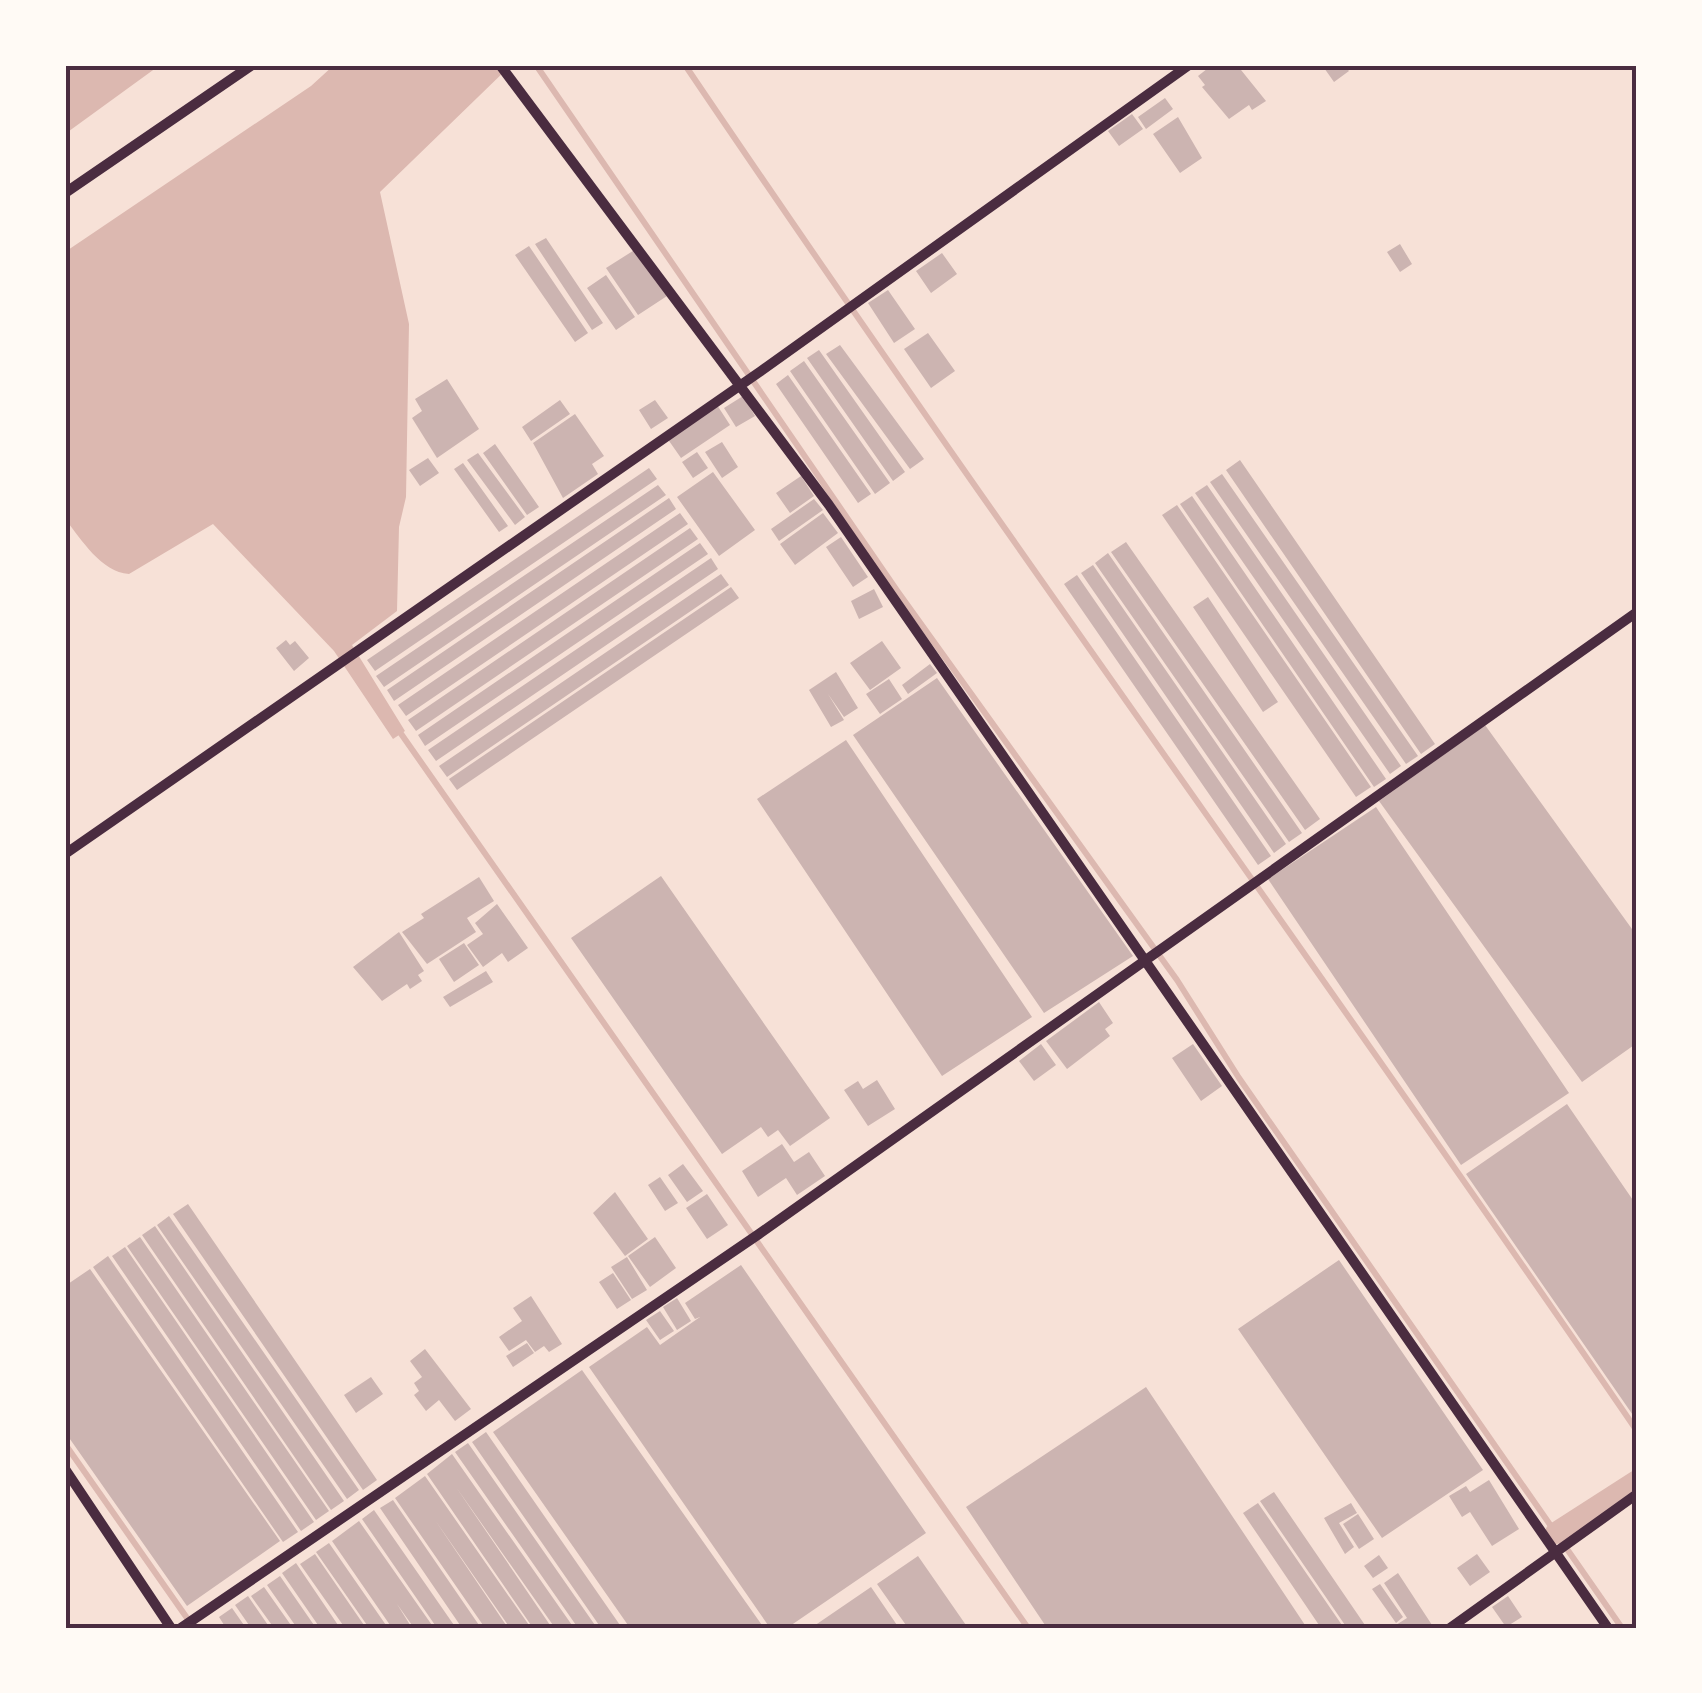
<svg xmlns="http://www.w3.org/2000/svg" width="1702" height="1693" font-family="Lato,sans-serif">
  <rect width="100%" height="100%" fill="#f7e1d7"/>
  <path fill="#dcb8b0" d="M65 65H160L65 134Z
    M334 65H511L380 192 409 324 406 497 399 527 397 611 352 645 405 731 393 739 334 651 213 524 129 574C101 572 82 540 65 519V252L311 86Z"/>
  <g fill="none" stroke-linecap="round" stroke-linejoin="round">
    <path stroke="#dcb8b0" stroke-width="6" d="M536 65 898 592 1177 980 1239 1078 1622 1628
      M685 65C996 525 1323 973 1637 1431
      M397 728 1028 1628
      M65 1444 194 1628"/>
    <path stroke="#dcb8b0" stroke-width="22" d="M1556 1533 1637 1481"/>
  </g>
  <path fill="#ccb4b1" d="M1212 65H1237L1266 101 1252 110 1249 105 1229 119 1202 87 1205 85 1198 76Z
    M1322 65H1344L1349 71 1334 82Z
    M1165 98 1173 109 1146 129 1138 117Z
    M1132 114 1143 129 1119 146 1108 131Z
    M1178 117 1202 158 1180 173 1153 134Z
    M546 238 603 323 592 330 535 244Z
    M1400 244 1412 264 1400 272 1387 252Z
    M529 246 588 333 575 342 515 255Z
    M636 249 667 296 638 315 606 268Z
    M942 253 957 274 931 293 916 271Z
    M606 275 635 317 616 330 587 288Z
    M888 290 915 329 894 343 868 303Z
    M928 333 955 371 931 388 904 349Z
    M840 345 924 459 910 469 826 354Z
    M819 350 905 472 893 481 807 358Z
    M804 361 890 483 875 494 790 371Z
    M788 375 871 494 858 503 776 384Z
    M447 379 479 429 437 458 412 418 422 411 415 399Z
    M743 396 755 416 736 427 724 408Z
    M560 400 570 414 531 441 522 427Z
    M655 400 668 418 651 429 639 410Z
    M717 405 730 425 681 458 667 438Z
    M575 414 604 456 592 464 598 474 563 498 533 443Z
    M722 442 738 467 722 478 705 452Z
    M495 444 539 507 527 515 483 453Z
    M697 452 708 468 693 478 682 462Z
    M478 453 525 517 515 525 467 460Z
    M428 458 439 473 420 486 409 470Z
    M1240 460 1435 744 1421 754 1226 470Z
    M463 463 508 526 499 532 454 469Z
    M649 468 657 479 375 671 367 660Z
    M713 472 755 530 719 556 677 497Z
    M1222 474 1418 756 1406 764 1210 482Z
    M801 476 814 496 790 513 776 493Z
    M658 485 666 495 384 687 376 676Z
    M1207 485 1401 766 1390 774 1195 493Z
    M1192 496 1386 779 1374 787 1180 504Z
    M669 498 676 509 394 701 387 690Z
    M814 499 823 510 779 541 771 529Z
    M1177 505 1371 787 1356 797 1162 515Z
    M680 513 688 524 406 716 398 705Z
    M823 513 838 533 795 565 780 544Z
    M690 528 698 539 416 731 408 720Z
    M841 537 868 577 853 587 826 547Z
    M1126 542 1320 819 1305 830 1111 552Z
    M700 543 708 554 425 746 418 735Z
    M1108 553 1302 833 1289 842 1095 563Z
    M711 558 718 569 436 761 428 750Z
    M1093 565 1286 844 1274 853 1081 573Z
    M721 574 729 585 447 777 439 766Z
    M1077 575 1271 856 1258 865 1064 584Z
    M731 587 739 598 457 790 449 779Z
    M874 589 883 607 859 619 851 601Z
    M1208 597 1278 702 1263 712 1193 607Z
    M286 640 290 645 295 641 309 658 294 671 276 648Z
    M882 641 901 668 870 690 850 663Z
    M930 664 937 673 908 694 902 685Z
    M836 672 858 708 844 717 828 694 844 720 831 727 809 690Z
    M937 678 1133 956 1044 1013 853 735Z
    M889 679 902 699 880 714 866 694Z
    M1485 725 1637 936V1043L1582 1082 1379 801Z
    M846 740 1032 1017 942 1076 757 799Z
    M1376 807 1569 1093 1461 1165 1268 879Z
    M661 876 830 1118 790 1146 778 1130 768 1137 761 1127 722 1154 571 938Z
    M479 877 494 901 467 918 476 932 427 964 402 932 424 918 421 914Z
    M497 904 528 948 508 962 502 953 483 967 467 945 483 934 475 923Z
    M399 932 424 971 418 975 422 981 410 989 407 984 382 1001 353 967Z
    M464 943 479 965 454 982 439 959Z
    M486 971 493 982 450 1007 443 997Z
    M1099 1002 1113 1023 1105 1029 1110 1036 1067 1069 1046 1041Z
    M1041 1044 1056 1065 1034 1081 1019 1061Z
    M1193 1044 1222 1086 1201 1101 1172 1058Z
    M877 1080 895 1109 868 1126 844 1090 858 1081 863 1089Z
    M1567 1104 1637 1206V1421L1466 1174Z
    M782 1144 794 1162 809 1152 825 1176 797 1195 786 1178 758 1197 742 1171Z
    M683 1164 703 1191 687 1202 668 1175Z
    M660 1177 678 1203 665 1211 648 1185Z
    M615 1192 648 1239 625 1256 593 1213Z
    M707 1194 728 1225 707 1239 686 1208Z
    M188 1204 377 1480 363 1490 173 1214Z
    M169 1216 359 1490 347 1499 157 1225Z
    M155 1226 344 1501 331 1510 142 1235Z
    M140 1237 329 1511 316 1520 127 1246Z
    M655 1237 676 1268 650 1287 628 1256Z
    M125 1247 314 1522 301 1531 112 1256Z
    M108 1256 298 1532 283 1542 93 1267Z
    M627 1257 647 1290 632 1299 611 1267Z
    M1339 1260 1483 1470 1382 1538 1238 1329Z
    M741 1265 926 1533 787 1628H770L589 1367 647 1327 660 1345 700 1317 695 1319 685 1303Z
    M90 1269 280 1541 187 1606 65 1432V1286Z
    M613 1273 631 1300 617 1309 599 1282Z
    M531 1296 562 1344 549 1352 544 1346 535 1352 526 1340 509 1351 499 1337 522 1321 513 1308Z
    M677 1298 691 1321 677 1330 663 1307Z
    M660 1311 674 1331 660 1340 646 1320Z
    M527 1343 534 1353 513 1367 506 1356Z
    M425 1349 471 1409 455 1421 439 1400 426 1411 414 1395 419 1391 414 1383 422 1377 410 1361Z
    M582 1370 764 1628H630L493 1432Z
    M371 1377 383 1394 356 1413 344 1395Z
    M1146 1387 1307 1628H1047L966 1507Z
    M486 1432 622 1628H601L472 1442Z
    M468 1443 597 1628H578L455 1452Z
    M452 1454 574 1628H555L456 1487 552 1628H533L427 1474Z
    M425 1476 531 1628H510L435 1520 508 1628H485L395 1498Z
    M1489 1480 1519 1529 1492 1546 1470 1512 1462 1517 1449 1496 1466 1486 1470 1492Z
    M1274 1492 1367 1628H1347L1260 1501Z
    M393 1500 481 1628H462L380 1508Z
    M1258 1503 1344 1628H1321L1243 1513Z
    M1351 1503 1357 1513 1339 1523 1354 1547 1345 1554 1324 1518Z
    M374 1510 456 1628H437L362 1519Z
    M1358 1514 1374 1539 1359 1549 1343 1524Z
    M359 1521 434 1628H414L397 1604 412 1628H392L332 1541Z
    M329 1543 388 1628H369L316 1552Z
    M315 1554 366 1628H345L300 1564Z
    M1477 1554 1490 1572 1470 1586 1457 1568Z
    M1379 1555 1388 1568 1373 1578 1364 1566Z
    M918 1556 968 1628H908L877 1584Z
    M296 1563 340 1628H320L282 1573Z
    M1398 1573 1432 1625 1427 1628 1396 1625 1407 1618 1384 1583Z
    M280 1576 316 1628H297L267 1585Z
    M1380 1584 1403 1617 1396 1623 1372 1589Z
    M264 1587 293 1628H274L251 1596Z
    M871 1587 899 1628H811Z
    M248 1596 270 1628H251L235 1605Z
    M1508 1596 1522 1617 1506 1627 1492 1607Z
    M232 1608 246 1628H226L219 1617Z"/>
  <g fill="none" stroke-linecap="round" stroke-linejoin="round">
    <path stroke="#4a2c40" stroke-width="10" d="M500 65 829 505 1608 1628
      M65 193 252 65
      M65 854 761 371 1189 65
      M65 1469 171 1628
      M181 1628 759 1234 1637 612
      M1450 1628 1637 1494"/>
  </g>
  <rect width="1702" height="1693" fill="none" stroke="#fffaf5" stroke-width="135"/>
  <rect x="68" y="68" width="1566" height="1558" fill="none" stroke="#4a2c40" stroke-width="4"/>
</svg>
